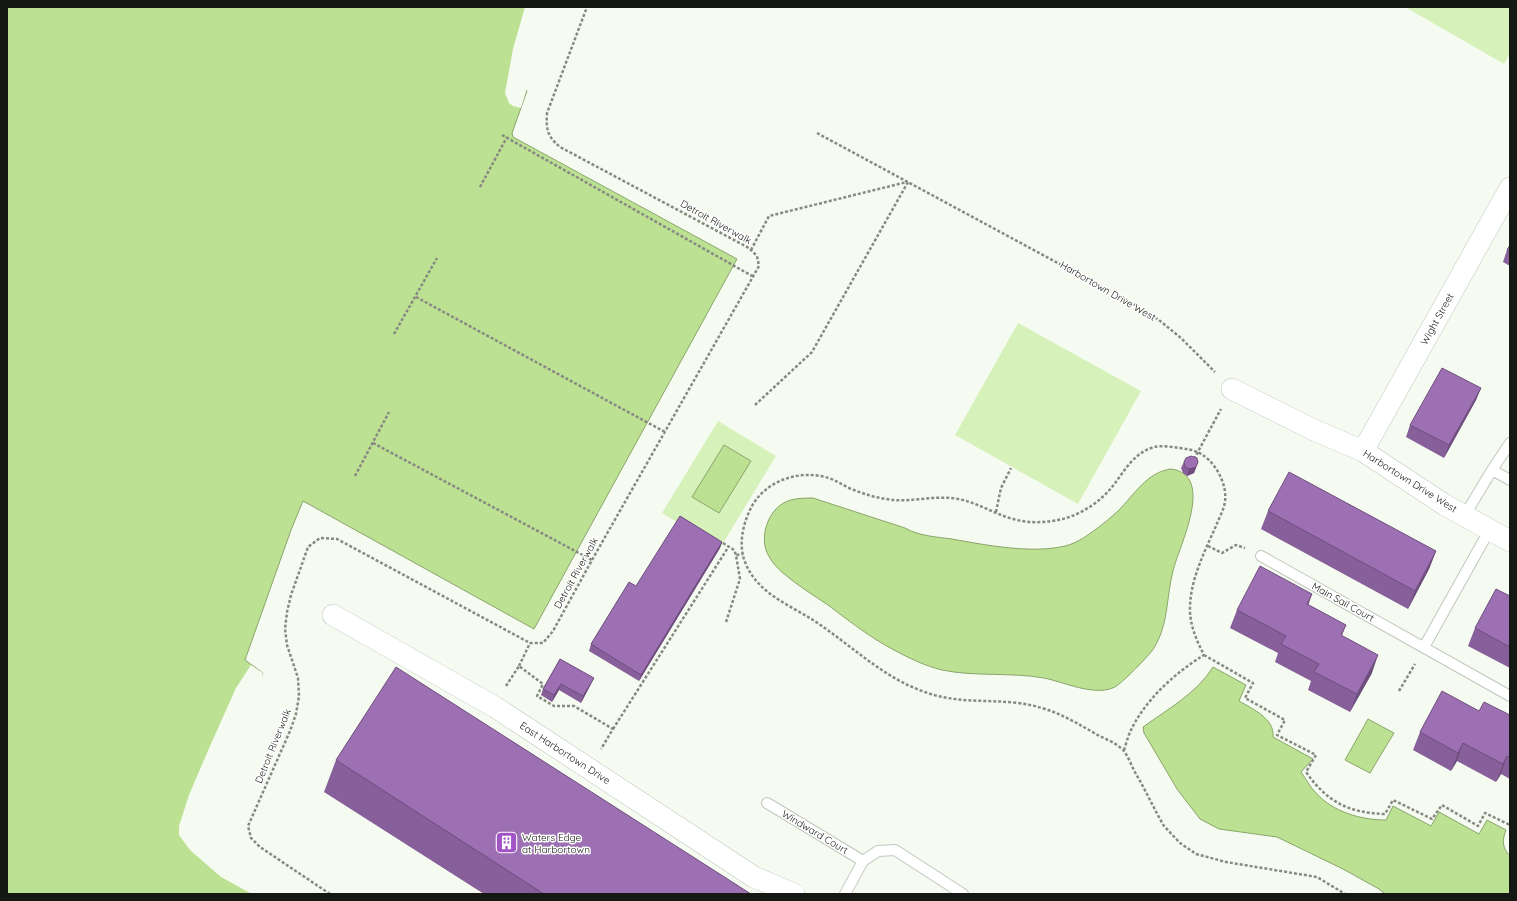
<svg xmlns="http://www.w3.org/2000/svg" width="1517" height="901" font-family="Quicksand,sans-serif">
  <rect width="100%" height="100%" fill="#f6fbf1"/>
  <path fill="#d7f1bb" d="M1405 7H1510V53L1504 64Z
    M1018 323 1141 391 1078 504 955 435Z
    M718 421 776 456 720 548 662 513Z"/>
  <path fill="#bce192" stroke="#8aa56c" d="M7 7H545L521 84 527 91 512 133 513 137 737 259 534 629 303 501 291 530 245 660 263 673 202 835 209 845 284 894H7Z
    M724 445 751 461 719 513 692 497Z
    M1171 469C1216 475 1179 546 1173 571 1166 598 1169 623 1154 648 1149 656 1122 683 1115 687 1095 697 1064 682 1044 678 1010 672 975 677 942 670 925 666 909 658 894 650 871 638 849 621 828 605 813 595 797 585 783 573 776 567 769 559 766 550 760 531 771 505 791 500 798 498 806 498 813 498L905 528C919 536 937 537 952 539 985 545 1032 554 1065 546 1074 544 1084 538 1092 532 1101 526 1110 518 1118 511 1134 495 1147 472 1171 469Z
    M1213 667 1246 685 1239 701C1253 709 1275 719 1273 737L1313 759 1301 772C1306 779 1310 787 1316 793 1333 812 1361 820 1386 820L1393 806 1431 826 1439 812 1479 834 1487 820 1506 830C1502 840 1502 848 1510 856V894H1385L1379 889 1343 869 1277 837 1219 829 1200 819 1177 789 1144 733 1143 727C1168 709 1197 693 1213 667Z
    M1368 719 1394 733 1370 773 1345 760Z"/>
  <path fill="#f6fbf1" d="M525 7H547L523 83 527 88 521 108 513 106 509 103 505 93 513 49Z
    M251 665 263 673 261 683 204 835 210 844 286 894H252L221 877 190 850 179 835V826L189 795 210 746 236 688Z"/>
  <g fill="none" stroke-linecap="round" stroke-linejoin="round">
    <defs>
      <path id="lane" d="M1510 443 1492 470 1510 480
        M1465 515 1492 470
        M1261 556 1510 696
        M1424 647 1490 529
        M767 803 863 861 878 851 895 850 963 894
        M845 894 863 861"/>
      <path id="street" d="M1232 389 1314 430 1363 451 1445 505 1510 541
        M1363 451 1510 188
        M333 615 495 707 754 877 794 894"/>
    </defs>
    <use href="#lane" stroke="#c2c7bd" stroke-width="12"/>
    <use href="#street" stroke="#c2c7bd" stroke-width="22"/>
    <path stroke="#878a83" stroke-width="2.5" stroke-dasharray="3 2" stroke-linecap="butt" d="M817 133 1130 302 1159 320 1181 338 1215 372
      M502 135 754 277
      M480 187 507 137
      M751 250 769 216 907 182
      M416 297 665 432
      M394 334 437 258
      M755 405 812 352 908 182
      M373 443 592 560
      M1194 459 1221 409
      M355 476 389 412
      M996 512 1001 488 1011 468
      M723 543 734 550 736 555
      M1208 546 1222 553 1236 545 1245 548
      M726 622 740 579 736 555 743 554
      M1204 655 1253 683 1245 698 1285 720 1277 735 1316 755 1306 772C1327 802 1349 813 1385 814L1393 800 1432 819 1442 805 1478 826 1485 813 1510 825
      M519 666 530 643
      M506 686 519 666 543 684 537 696 554 706H574L613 729 601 749
      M1399 691 1415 664
      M613 729 729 546
      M1124 750C1126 744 1128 736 1131 730 1146 699 1175 673 1204 655 1197 641 1191 628 1190 612 1189 582 1204 553 1216 526 1219 518 1224 510 1225 501 1227 487 1219 470 1209 460 1199 451 1193 450 1180 448 1172 447 1162 445 1154 447 1133 453 1124 472 1112 487 1099 503 1079 516 1058 520 1043 523 1027 523 1013 519 991 513 974 500 951 498 929 496 908 503 886 499 873 497 861 493 849 488 841 484 834 479 825 477 798 470 766 481 752 506 743 523 738 544 745 562 757 593 788 604 813 620 850 644 881 676 922 691 956 704 984 699 1018 703 1050 707 1070 719 1096 734 1105 739 1117 743 1124 751 1129 758 1132 767 1136 774 1146 791 1154 809 1164 826L1180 843 1196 854 1226 862 1317 877 1345 894
      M330 894 260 847 251 838 248 826 290 731 296 714 299 696 298 678 287 645 285 629 287 612 291 595 308 547 320 538 337 539 530 643H543L553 631 592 560 759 266 757 256 749 248 560 147C547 136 546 129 547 113L587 7"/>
    <use href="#lane" stroke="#fff" stroke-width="10"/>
    <use href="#street" stroke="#fff" stroke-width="21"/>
  </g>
  <path fill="#875f9a" d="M1510 245V266L1503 262 1507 250Z
    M1481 388 1476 400 1444 458 1406 437 1410 425Z
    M1184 462 1196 468 1194 473 1187 476 1183 473 1181 468Z
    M1268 511 1436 551 1429 569 1408 609 1261 529Z
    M722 542 720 548 639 681 589 651 591 644 636 586Z
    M1510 596V668L1468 646 1475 628Z
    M1308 605 1342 636 1372 673 1350 712 1308 690 1311 681 1275 662 1278 653 1230 628 1237 610Z
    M560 659 591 684 581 703 559 690 552 702 541 695 543 689Z
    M1479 711 1510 715V779L1501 774 1496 782 1457 761 1451 771 1413 750 1420 732Z
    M336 760 751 894H484L324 792Z"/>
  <path fill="#6e4e7d" d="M1481 388 1476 400 1444 458 1449 445Z
    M1198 462 1194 473 1187 476 1189 469Z
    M722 542 720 548 639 681 641 675Z
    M1436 551 1429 569 1408 609 1415 591Z
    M1312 594 1306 612 1307 604Z
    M1346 625 1339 643 1341 635Z
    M1378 655 1372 673 1350 712 1357 694Z
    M594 678 591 684 581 703 583 696Z
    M561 684 559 690 552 702 554 695Z
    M1463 743 1457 761 1451 771 1458 753Z
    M1507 756 1501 774 1496 782 1503 764Z"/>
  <path fill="#9d6fb3" stroke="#6e4e7d" d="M1510 245V251L1507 250Z
    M1442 368 1481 388 1449 445 1410 425Z
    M1191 456 1197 458 1198 462 1196 467 1189 469 1185 467 1184 462 1186 458Z
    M1289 472 1436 551 1415 591 1268 511Z
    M680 516 722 542 641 675 591 644 629 582 636 586Z
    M1260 566 1312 594 1307 604 1346 625 1341 635 1378 655 1357 694 1314 672 1319 664 1281 644 1286 636 1237 610Z
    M1496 589 1510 596V647L1475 628Z
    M560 659 594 678 583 696 561 684 554 695 543 689Z
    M396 667 751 894H544L336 760Z
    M1442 691 1479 711 1484 702 1510 715V757L1507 756 1503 764 1463 743 1458 753 1420 732Z"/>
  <defs>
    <symbol id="building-square" viewBox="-11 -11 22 22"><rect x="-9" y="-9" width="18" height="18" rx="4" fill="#a254c5" stroke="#fff"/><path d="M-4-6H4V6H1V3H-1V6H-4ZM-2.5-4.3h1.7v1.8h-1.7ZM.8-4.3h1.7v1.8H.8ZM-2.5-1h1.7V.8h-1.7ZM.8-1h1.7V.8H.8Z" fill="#fff"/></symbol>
  </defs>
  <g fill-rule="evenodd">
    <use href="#building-square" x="494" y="830" width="25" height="25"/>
  </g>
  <g text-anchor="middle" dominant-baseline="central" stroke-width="3" stroke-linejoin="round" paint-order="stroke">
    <g font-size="10" fill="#161814" stroke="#fff">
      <text transform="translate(716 222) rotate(29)">Detroit Riverwalk</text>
      <text transform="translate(1108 291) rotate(30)">Harbortown Drive West</text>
      <text transform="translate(1437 319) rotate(-61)">Wight Street</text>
      <text transform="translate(1410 481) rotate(32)">Harbortown Drive West</text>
      <text transform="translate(576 573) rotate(-61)">Detroit Riverwalk</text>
      <text transform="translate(1343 602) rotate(29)">Main Sail Court</text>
      <text transform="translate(273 746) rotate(-68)">Detroit Riverwalk</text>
      <text transform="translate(565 753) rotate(33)">East Harbortown Drive</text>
      <text transform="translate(815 832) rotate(31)">Windward Court</text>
    </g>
    <g font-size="10" fill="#161814" stroke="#fff" text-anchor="start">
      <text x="522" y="837">Waters Edge<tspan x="522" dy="12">at Harbortown</tspan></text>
    </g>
  </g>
  <rect width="1517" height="901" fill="none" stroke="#161814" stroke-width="16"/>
</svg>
